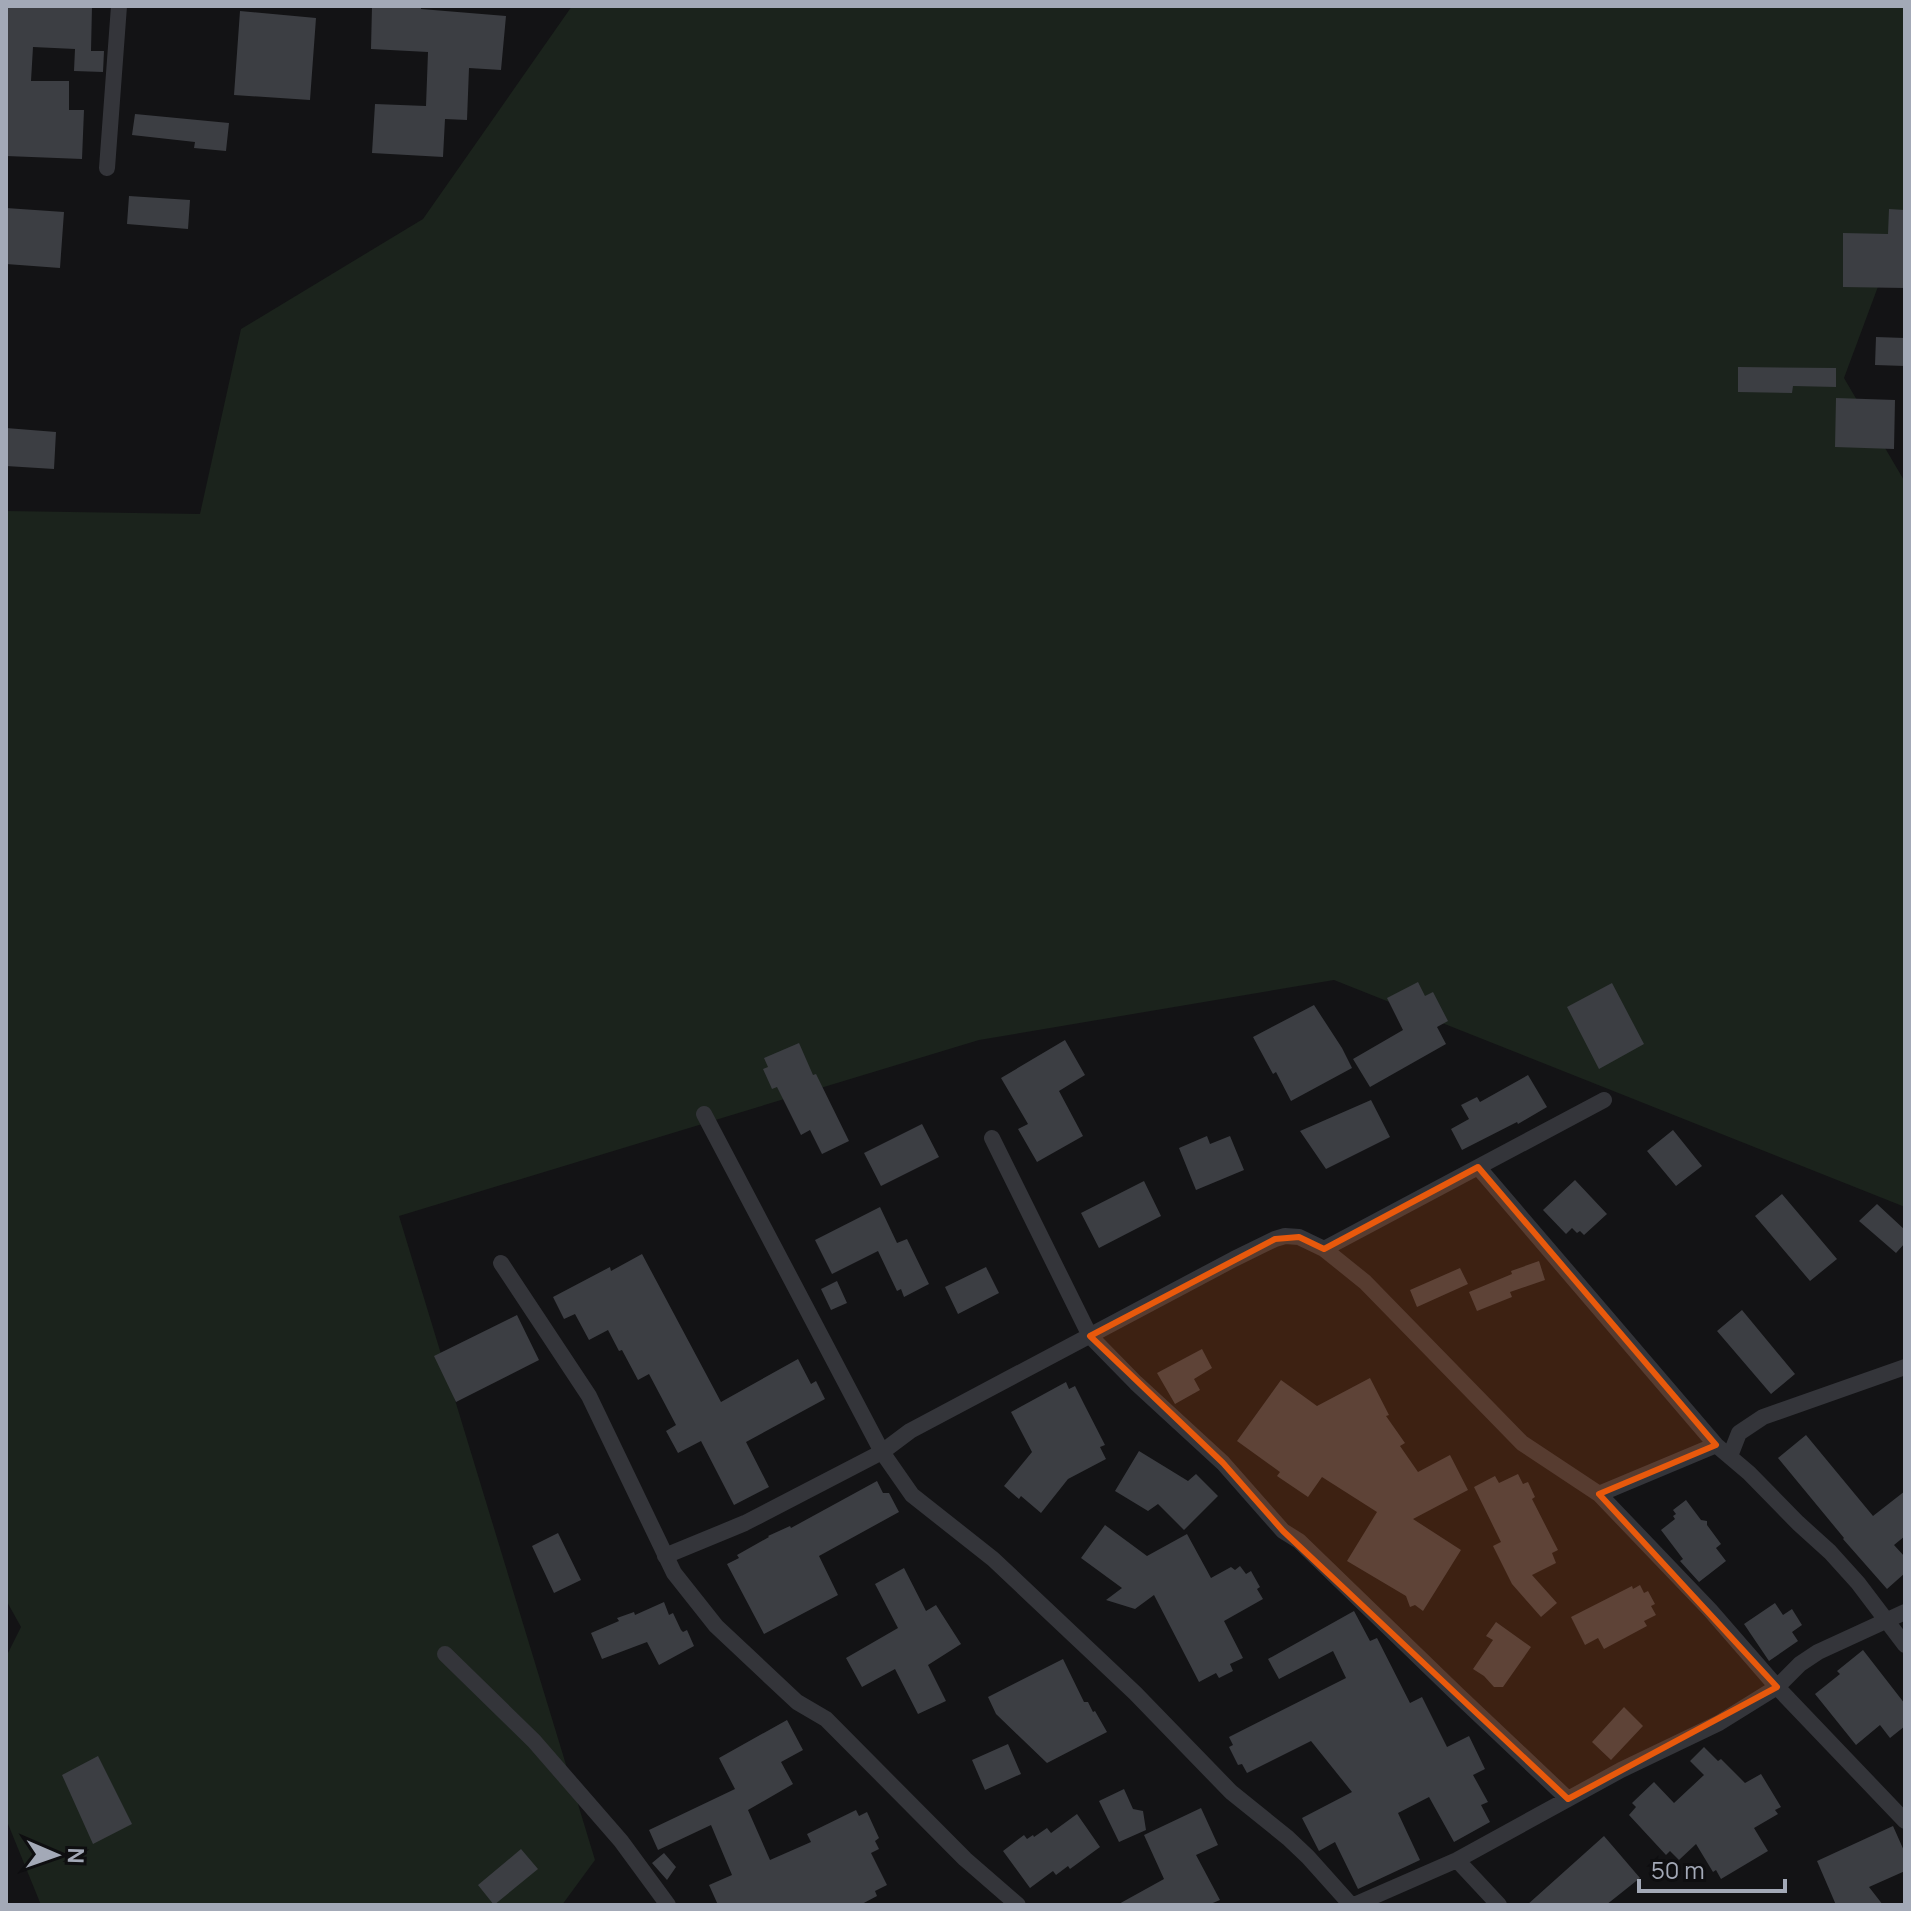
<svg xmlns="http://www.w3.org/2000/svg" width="1911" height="1911" font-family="Manrope,sans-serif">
  <rect width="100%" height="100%" fill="#131315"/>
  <path fill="#1b231c" d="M572 6H1905V214L1844 378 1905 482V1207L1334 980 979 1040 399 1216 595 1860 562 1905H41L6 1819V1657L21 1627 6 1600V511L200 514 241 329 423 219Z"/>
  <path fill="#3c3e43" d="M6 6H92L91 51H104L103 72 74 71 75 49 33 47 31 81H69V110H84L82 159 6 156Z
    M372 6 421 7V9L506 16 501 70 469 68 467 120 445 119 443 157 372 153 375 104 426 106 428 52 371 49Z
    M240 11 316 18 310 100 234 95Z
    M135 114 229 123 226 151 194 148 195 142 132 135Z
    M129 196 190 200 188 229 127 224Z
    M6 208 64 212 60 268 6 264Z
    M1889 209 1905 210V288L1843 287V233L1888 234Z
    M1876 337 1905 338V366L1875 365Z
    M1738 367 1836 368V387L1793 386 1792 393 1738 392Z
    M1836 398 1895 400 1894 449 1835 447Z
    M6 428 56 432 54 469 6 466Z
    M1418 982 1425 996 1433 992 1448 1021 1437 1027 1446 1044 1370 1087 1353 1059 1403 1030 1387 998Z
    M1612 983 1644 1044 1599 1069 1567 1007Z
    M1314 1005 1342 1048 1352 1068 1291 1101 1276 1072 1273 1074 1253 1037Z
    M1065 1040 1085 1075 1059 1091 1083 1136 1037 1162 1018 1129 1028 1124 1001 1078Z
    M799 1043 813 1075 816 1074 849 1141 822 1154 810 1130 801 1135 777 1087 772 1089 763 1069 768 1067 764 1058Z
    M1528 1075 1547 1107 1518 1124 1517 1122 1462 1150 1451 1129 1469 1119 1461 1105 1477 1097 1480 1102Z
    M1371 1100 1390 1137 1326 1169 1300 1131Z
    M922 1124 939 1157 881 1186 864 1153Z
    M1673 1130 1702 1166 1676 1186 1647 1151Z
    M1207 1136 1210 1144 1230 1136 1244 1170 1196 1190 1179 1148Z
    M1575 1180 1607 1214 1584 1235 1580 1231 1577 1233 1572 1228 1566 1234 1543 1210Z
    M1144 1181 1161 1216 1099 1248 1081 1213Z
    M1782 1194 1837 1259 1810 1281 1755 1216Z
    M1877 1204 1905 1230V1243L1896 1253 1859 1221Z
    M880 1207 897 1243 907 1239 929 1284 904 1297 901 1289 897 1291 878 1251 832 1274 815 1240Z
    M642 1254 721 1402 798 1359 811 1384 816 1381 825 1399 746 1442 769 1487 734 1505 701 1441 678 1453 666 1431 676 1425 649 1374 638 1380 622 1350 619 1351 608 1330 589 1340 575 1314 564 1319 553 1297 610 1267 611 1271Z
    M1539 1261 1545 1280 1510 1292 1512 1297 1477 1311 1469 1292 1512 1274 1511 1271Z
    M986 1267 999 1293 958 1314 945 1287Z
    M1460 1268 1468 1284 1417 1307 1410 1290Z
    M837 1281 847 1303 831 1310 821 1289Z
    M1742 1310 1795 1374 1771 1394 1717 1331Z
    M517 1315 539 1360 456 1402 434 1356Z
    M1202 1349 1212 1368 1194 1379 1200 1390 1175 1404 1157 1373Z
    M1370 1378 1389 1415 1386 1416 1405 1443 1400 1446 1418 1472 1450 1455 1468 1490 1413 1519 1461 1550 1423 1611 1415 1605 1410 1607 1406 1596 1347 1561 1377 1512 1322 1477 1308 1497 1277 1476 1280 1472 1237 1441 1281 1380 1317 1406Z
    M1066 1382 1069 1389 1075 1386 1084 1404 1105 1445 1100 1447 1106 1459 1068 1479 1041 1513 1021 1496 1019 1499 1004 1486 1032 1452 1011 1412Z
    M1806 1435 1873 1516 1905 1491V1536L1894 1545 1905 1557V1573L1887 1589 1843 1539 1844 1538 1778 1458Z
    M1139 1451 1188 1481 1196 1474 1218 1496 1184 1530 1158 1504 1148 1511 1115 1491Z
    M1518 1474 1523 1484 1528 1482 1535 1497 1532 1499 1558 1550 1552 1553 1556 1563 1532 1575 1557 1603 1541 1617 1512 1584 1493 1546 1501 1542 1474 1487 1495 1476 1499 1483Z
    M877 1481 883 1493H889L899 1512 819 1556 838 1595 764 1634 727 1564 739 1558 737 1555 769 1537 768 1536 790 1526 791 1528Z
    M1686 1500 1701 1520 1707 1521V1525L1721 1544 1716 1548 1726 1561 1699 1582 1680 1561 1683 1559 1661 1530 1675 1519 1673 1516 1676 1514 1673 1510Z
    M1105 1525 1147 1556 1187 1534 1211 1578 1231 1567 1235 1570 1240 1566 1246 1574 1251 1571 1260 1587 1257 1589 1263 1599 1224 1621 1243 1658 1230 1664 1233 1671 1219 1678 1216 1673 1199 1682 1154 1595 1135 1609 1106 1600 1122 1588 1081 1558Z
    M558 1533 581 1580 554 1593 532 1546Z
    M904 1568 926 1611 936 1605 961 1644 928 1665 946 1701 918 1714 895 1669 862 1687 846 1658 898 1628 875 1584Z
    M1640 1585 1644 1593 1648 1591 1655 1604 1651 1606 1656 1615 1644 1621 1647 1626 1604 1649 1598 1638 1585 1645 1571 1617 1632 1586 1633 1589Z
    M664 1602 669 1615 673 1613 681 1630 683 1632 687 1630 694 1646 659 1665 647 1642 602 1659 591 1633 619 1621 617 1618 634 1612 635 1615Z
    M1775 1603 1783 1615 1792 1609 1802 1625 1792 1632 1798 1641 1769 1661 1744 1624Z
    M1354 1611 1370 1641 1377 1638 1410 1703 1422 1697 1447 1747 1469 1736 1485 1769 1473 1775 1488 1802 1481 1805 1490 1822 1454 1842 1429 1797 1398 1813 1420 1860 1358 1889 1335 1842 1319 1851 1302 1818 1352 1792 1311 1741 1247 1773 1242 1764 1238 1765 1229 1747 1233 1745 1229 1737 1346 1678 1333 1651 1279 1679 1268 1659Z
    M1496 1622 1531 1647 1503 1687H1494L1484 1676 1473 1669 1493 1640 1486 1636Z
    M1863 1650 1905 1704V1726L1890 1738 1880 1725 1856 1745 1815 1694 1840 1674 1837 1671Z
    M1063 1659 1084 1702H1088L1093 1712 1095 1711 1107 1732 1047 1763 996 1714 988 1697Z
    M1624 1707 1643 1726 1611 1760 1592 1742Z
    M787 1720 803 1750 781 1762 793 1784 748 1810 770 1860 811 1842 807 1834 856 1810 859 1816 867 1812 879 1838 875 1841 879 1849 871 1853 887 1885 875 1891 877 1896 860 1905H718L709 1885 732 1875 711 1825 658 1850 649 1830 735 1789 719 1758Z
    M1008 1744 1021 1774 985 1790 972 1760Z
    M1704 1747 1718 1761 1721 1759 1745 1783 1761 1774 1781 1807 1775 1810 1778 1814 1754 1828 1768 1851 1721 1879 1716 1870 1713 1872 1696 1844 1679 1860 1670 1851 1666 1855 1629 1815 1636 1807 1632 1803 1654 1782 1674 1803 1704 1775 1690 1761Z
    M98 1756 132 1824 93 1844 62 1775Z
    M1124 1789 1133 1809 1143 1811 1146 1830 1119 1842 1099 1801Z
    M1201 1808 1218 1845 1196 1855 1220 1900 1208 1905H1117L1164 1879 1144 1835Z
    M1077 1814 1100 1847 1070 1869 1068 1866 1056 1875 1053 1871 1030 1888 1003 1851 1024 1835 1027 1839 1033 1835 1034 1837 1047 1828 1051 1833Z
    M1893 1826 1905 1853V1871L1869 1887 1883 1905H1836L1817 1861Z
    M1604 1836 1640 1878 1606 1905H1527Z
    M521 1849 538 1869 494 1905 478 1885Z
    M664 1853 676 1867 667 1880 652 1863Z"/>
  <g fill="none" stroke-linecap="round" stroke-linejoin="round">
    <path stroke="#34353a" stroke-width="16" d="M107 168 119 6
      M704 1114 882 1452 912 1495 993 1559 1135 1693 1231 1792 1288 1838 1308 1857 1351 1905
      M992 1138 1090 1336 1136 1383 1223 1463 1283 1531 1299 1541 1457 1694 1568 1799
      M1478 1167 1716 1445 1749 1473 1798 1523 1830 1552 1858 1583 1905 1645
      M1324 1249 1604 1100
      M501 1263 589 1396 674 1573 716 1626 797 1702 826 1719 965 1859 1018 1905
      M1730 1456 1739 1433 1763 1417 1905 1367
      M1599 1494 1716 1445
      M665 1556 745 1523 882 1452 910 1431 1234 1259 1275 1239 1285 1236 1299 1237 1324 1249 1365 1282 1522 1443 1599 1494 1710 1610 1777 1687 1905 1821
      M445 1654 534 1741 621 1841 668 1905
      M1457 1860 1499 1905
      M1354 1905 1457 1860 1621 1770 1719 1723 1777 1687 1800 1664 1818 1652 1905 1612"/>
  </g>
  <path fill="#e8590c" fill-opacity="0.2" stroke="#e8590c" stroke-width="6" stroke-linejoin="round" d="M1478 1167 1716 1445 1599 1494 1777 1687 1568 1799 1283 1531 1223 1463 1090 1336 1275 1239 1299 1237 1324 1249Z"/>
  <rect width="1911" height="1911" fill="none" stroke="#a3a9b7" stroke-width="16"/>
  <g transform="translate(56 1855) rotate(92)" stroke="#0e0e10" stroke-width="6" paint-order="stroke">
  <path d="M0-6L14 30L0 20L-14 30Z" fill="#a3a9b7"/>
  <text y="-12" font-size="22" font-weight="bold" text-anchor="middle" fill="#a3a9b7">N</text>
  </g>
  <path d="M1639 1879v12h146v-12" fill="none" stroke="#a3a9b7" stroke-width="4"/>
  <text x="1651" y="1879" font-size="24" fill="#a3a9b7" stroke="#0e0e10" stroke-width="6" paint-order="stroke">50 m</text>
</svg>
